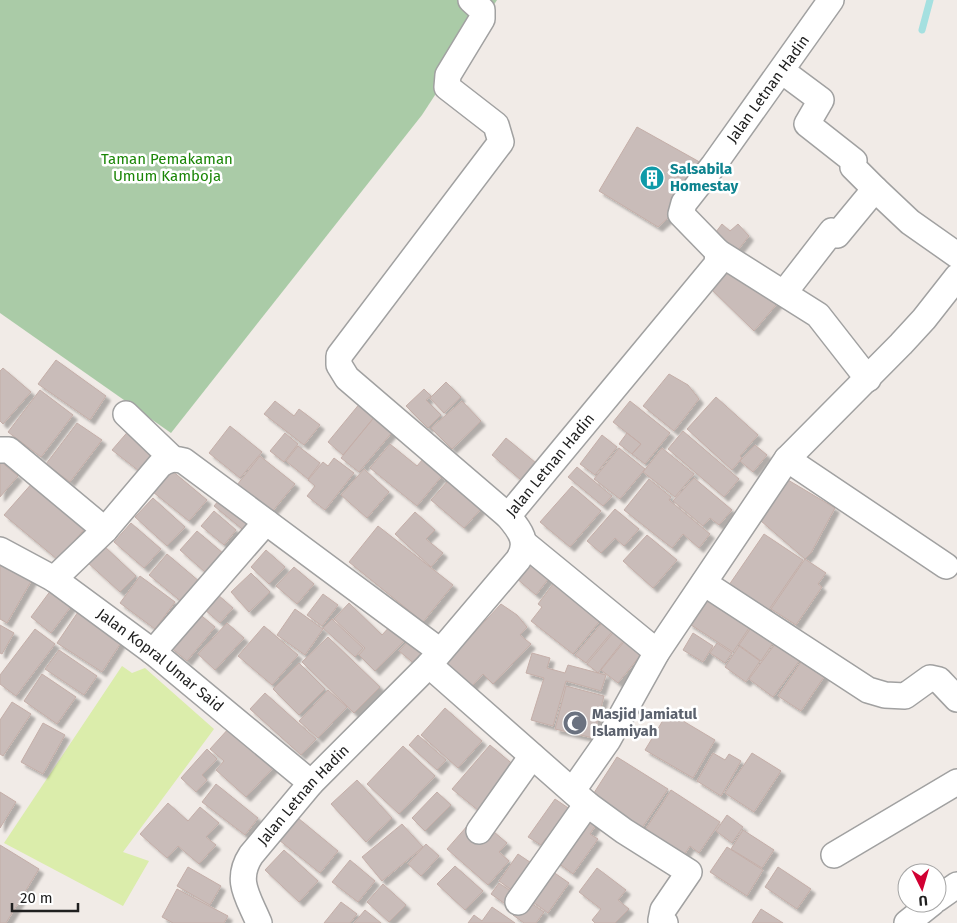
<svg xmlns="http://www.w3.org/2000/svg" width="957" height="923" font-family="'Fira Sans',sans-serif">
  <defs>
    <filter id="shadow"><feDropShadow dx="4.5" dy="4.5" stdDeviation="1" flood-color="#0004"/></filter>
  </defs>
  <rect width="100%" height="100%" fill="#f1ebe7"/>
  <path fill="#dbedab" d="M122 666 132 673 145 668 214 729 123 852 149 861 123 906 4 843Z"/>
  <path fill="#aacba7" d="M0 0H497L422 115 171 433 0 313Z"/>
  <g fill="none" stroke-linecap="round" stroke-linejoin="round">
    <path stroke="#a5e0e0" stroke-width="7" d="M922 30 930 0"/>
  </g>
  <path fill="#c9bcb9" stroke="#c4aea8" filter="url(#shadow)" d="M637 127 705 165 676 211 658 227 599 191Z
    M722 224 730 231 738 224 749 236 738 250 710 240Z
    M728 261 782 298 754 331 709 287Z
    M56 360 106 396 90 420 38 384Z
    M3 368 31 392 3 424 0 421V371Z
    M669 374 688 385 699 399 674 431 643 406Z
    M446 382 461 397 444 413 430 398Z
    M424 389 431 396 426 400 441 415 428 428 406 406Z
    M40 390 73 415 41 457 8 432Z
    M716 397 758 435 740 456 742 458 732 470 687 429Z
    M275 401 294 416 299 409 320 425 304 445 264 414Z
    M462 401 481 421 452 449 431 428Z
    M630 401 670 433 645 464 632 454 641 444 613 422Z
    M361 402 376 415 343 455 328 442Z
    M376 415 394 430 359 472 341 458Z
    M77 423 102 440 70 482 46 464Z
    M230 426 262 452 240 478 209 453Z
    M131 428 157 449 139 471 112 450Z
    M683 431 739 479 724 497 668 449Z
    M285 433 298 444 284 462 270 451Z
    M627 433 641 444 632 454 619 444Z
    M602 435 617 447 595 475 580 464Z
    M506 438 536 463 521 480 492 455Z
    M390 444 417 466 429 452 452 471 445 480 441 477 417 506 370 468Z
    M755 445 767 455 753 472 740 461Z
    M298 446 320 463 308 479 286 461Z
    M619 448 645 469 620 499 594 479Z
    M662 448 694 474 675 497 643 472Z
    M260 456 295 484 271 513 237 485Z
    M334 458 354 473 325 510 307 496 315 486 308 480 323 462 328 466Z
    M0 461 18 476 0 497Z
    M577 467 612 496 603 506 568 477Z
    M364 469 389 492 367 518 341 495Z
    M171 470 207 500 189 521 153 492Z
    M694 478 732 510 719 525 710 518 703 526 673 501Z
    M649 479 671 497 669 500 710 534 699 548 683 534 672 548 624 510Z
    M788 480 835 508 811 553 805 559 761 521Z
    M34 481 87 526 58 560 4 515Z
    M448 481 481 509 464 528 431 500Z
    M572 486 601 511 570 547 540 522Z
    M225 493 258 521 247 533 214 506Z
    M153 498 185 527 167 546 135 517Z
    M615 509 639 529 624 546 615 538 601 553 587 541Z
    M214 511 236 530 224 545 201 526Z
    M415 512 435 530 426 539 443 553 431 567 395 534Z
    M131 523 161 549 144 568 114 542Z
    M378 526 453 585 423 622 349 562Z
    M197 531 224 554 206 573 180 550Z
    M764 534 803 560 768 611 729 585Z
    M647 535 677 560 653 588 623 561Z
    M103 545 136 576 120 592 87 562Z
    M266 550 285 567 269 584 251 567Z
    M167 554 200 582 183 603 149 575Z
    M533 556 553 573 536 595 516 578Z
    M0 559 33 578 7 623 0 619Z
    M805 559 826 573 818 584 822 587 796 625 771 609Z
    M294 567 314 584 297 604 276 586Z
    M251 573 270 592 249 612 231 592Z
    M140 576 175 602 155 629 120 603Z
    M556 580 603 617 573 654 531 621 542 607 538 604Z
    M54 586 75 601 51 633 31 617Z
    M712 589 753 622 733 652 688 623Z
    M217 594 233 608 220 623 204 609Z
    M323 594 338 605 322 626 307 615Z
    M349 603 382 635 392 624 407 638 375 671 359 655 365 648 334 619Z
    M501 604 517 615 527 627 520 635 531 644 493 684 483 674 471 687 445 664Z
    M80 609 124 638 102 672 57 643Z
    M295 609 323 629 305 655 277 635Z
    M197 612 215 627 187 661 169 646Z
    M606 618 616 627 586 663 575 655Z
    M332 619 363 648 355 657 323 628Z
    M757 619 779 634 761 661 739 645Z
    M227 623 244 638 215 670 198 654Z
    M0 625 14 633 2 654 0 653Z
    M264 626 298 655 272 685 238 656Z
    M617 628 627 636 598 673 587 664Z
    M35 629 55 644 16 696 0 684V675Z
    M632 632 648 646 618 683 601 670Z
    M693 633 713 646 703 662 683 650Z
    M781 636 805 653 773 697 749 679Z
    M328 637 380 687 354 713 302 662Z
    M410 639 428 654 417 666 399 651Z
    M717 643 732 653 725 663 710 653Z
    M739 646 760 661 746 682 725 667Z
    M59 650 97 676 84 695 45 669Z
    M532 653 550 658 547 668 565 673 568 665 606 675 601 691 566 681 553 726 531 720 544 678 526 673Z
    M805 656 828 671 801 711 778 696Z
    M299 663 325 689 299 715 273 689Z
    M42 674 76 697 57 724 24 701Z
    M566 686 604 696 593 738 555 729Z
    M328 690 347 707 318 738 299 721Z
    M265 693 316 739 301 755 250 709Z
    M12 702 31 714 3 756 0 754V720Z
    M445 708 482 741 458 768 421 735Z
    M668 712 715 740 693 778 645 750Z
    M43 723 65 735 43 774 21 762Z
    M230 727 274 767 246 797 216 770 224 761 210 749Z
    M418 735 446 760 437 770 409 745Z
    M490 745 516 767 479 811 452 789Z
    M403 746 435 776 399 814 367 784Z
    M207 749 217 759 202 775 207 780 196 792 181 778Z
    M713 753 725 760 729 754 741 761 721 796 697 781Z
    M752 753 781 771 754 812 725 793Z
    M617 757 668 789 642 828 592 796Z
    M357 780 392 818 366 842 331 804Z
    M216 784 258 818 245 835 202 802Z
    M671 790 720 822 699 853 690 846 684 855 645 830Z
    M0 792 16 802 0 828Z
    M437 792 451 805 425 831 412 818Z
    M555 799 577 814 555 845 546 838 541 845 528 837Z
    M168 803 188 821 200 807 219 823 206 837 216 845 199 864 178 846 167 858 140 834Z
    M589 810 600 819 590 834 598 839 573 874 554 860Z
    M727 815 743 827 732 843 716 831Z
    M298 818 338 851 320 873 279 840Z
    M402 824 423 847 382 881 362 857Z
    M468 825 479 835 487 826 507 843 499 852 509 861 488 885 447 849Z
    M743 830 774 850 762 868 731 849Z
    M426 844 439 856 421 876 408 864Z
    M0 845 39 869 6 923H0Z
    M727 847 763 870 747 896 710 872Z
    M284 850 318 881 299 902 265 870Z
    M518 854 540 869 520 896 499 881Z
    M350 860 375 881 358 902 332 882Z
    M455 866 483 891 465 910 437 884Z
    M188 867 221 886 210 905 177 886Z
    M546 867 569 883 548 913 525 896Z
    M778 867 811 889 797 909 765 887Z
    M597 868 626 890 618 900 629 909 615 923H595L592 920 601 909 579 892Z
    M499 883 519 897 511 908 491 894Z
    M383 884 406 905 389 922 367 902Z
    M177 889 228 916 224 923H173L162 917Z
    M525 899 544 912 536 923H524L513 915Z
    M341 902 357 914 350 923H324Z
    M492 907 515 923H468L474 915 482 921Z
    M761 909 783 923H752Z
    M365 910 381 923H354Z"/>
  <g fill="none" stroke-linecap="round" stroke-linejoin="round">
    <defs>
      <g id="minor">
        <path d="M831 0 713 166 684 203 681 214 718 252 818 315 868 379"/>
        <path d="M782 71 821 100 807 124 854 161 853 167 875 189 837 235 832 231 784 293"/>
        <path d="M875 189 910 222 957 255"/>
        <path d="M126 414 173 459"/>
        <path d="M0 450H9L105 530"/>
        <path d="M787 459 946 566"/>
        <path id="s1" d="M508 516 717 264 718 252"/>
        <path d="M524 543 657 652"/>
        <path id="s2" d="M0 550 54 579 153 652 311 783"/>
        <path d="M54 579 105 530 160 465C168 459 174 458 184 461L440 651"/>
        <path d="M704 583 868 690 885 695 905 696 930 678 939 680 957 699"/>
        <path d="M153 652 266 522"/>
        <path d="M429 665 587 804 624 831 689 872 663 910 661 920 665 923"/>
        <path d="M573 790 608 740 657 652 787 459 901 344 924 319 957 277"/>
        <path d="M479 831 532 756"/>
        <path d="M834 855 957 782"/>
        <path d="M937 899 957 885"/>
        <path d="M518 902 587 804"/>
        <path id="s3" d="M259 923C249 898 234 881 251 855L311 783 429 665 518 560C530 543 520 530 508 516L347 378 339 365V356L501 142 496 125 447 87 448 75 482 19V10L471 0"/>
        <path d="M907 923 932 903"/>
      </g>
    </defs>
    <use href="#minor" stroke="#a1a1a1" stroke-width="28"/>
    <use href="#minor" stroke="#fff" stroke-width="25"/>
  </g>
  <defs>
    <symbol id="building-disc" viewBox="-11 -11 22 22"><circle r="9.5" fill="#0f9aa8" stroke="#fff"/><path d="M-4-6H4V6H1V3H-1V6H-4ZM-2.5-4.3h1.7v1.8h-1.7ZM.8-4.3h1.7v1.8H.8ZM-2.5-1h1.7V.8h-1.7ZM.8-1h1.7V.8H.8Z" fill="#fff"/></symbol>
    <symbol id="mosque-disc" viewBox="-11 -11 22 22"><circle r="9.5" fill="#6b7280" stroke="#fff"/><path d="M3.5-4.9A6 6 0 1 0 3.5 4.9A5 5 0 1 1 3.5-4.9Z" fill="#fff"/></symbol>
  </defs>
  <g fill-rule="evenodd">
    <use href="#building-disc" x="638" y="164" width="28" height="28"/>
    <use href="#mosque-disc" x="561" y="709" width="28" height="28"/>
  </g>
  <g text-anchor="middle" dominant-baseline="central" stroke-width="5" stroke-linejoin="round" paint-order="stroke">
    <g font-size="15" fill="#202020" stroke="#fff">
      <text transform="translate(768 89) rotate(-54)">Jalan Letnan Hadin</text>
      <text stroke="none"><textPath href="#s1" startOffset="66">Jalan Letnan Hadin</textPath></text>
      <text stroke="none"><textPath href="#s2" startOffset="195">Jalan Kopral Umar Said</textPath></text>
      <text stroke="none"><textPath href="#s3" startOffset="152">Jalan Letnan Hadin</textPath></text>
    </g>
    <g font-size="15" fill="#1b8607" stroke="#fff">
      <text x="167" y="159">Taman Pemakaman<tspan x="167" dy="17">Umum Kamboja</tspan></text>
    </g>
    <g font-size="15" font-weight="bold" fill="#0d838f" stroke="#fff" text-anchor="start">
      <text x="670" y="169">Salsabila<tspan x="670" dy="17">Homestay</tspan></text>
    </g>
    <g font-size="15" font-weight="bold" fill="#5b616d" stroke="#fff" text-anchor="start">
      <text x="592" y="714">Masjid Jamiatul<tspan x="592" dy="17">Islamiyah</tspan></text>
    </g>
  </g>
  <g transform="translate(922 888) rotate(175)"><circle r="24" fill="#ffffff" stroke="#a6a6a6"/>
  <path d="M0-4L9 19L0 12L-9 19Z" fill="#d10032"/>
  <text y="-8" font-size="14" font-weight="bold" text-anchor="middle" fill="#202020">U</text>
  </g>
  <path d="M12 903v8h66v-8" fill="none" stroke="#202020" stroke-width="2.5"/>
  <text x="20" y="903" font-size="15" fill="#202020" stroke="#ffffff" stroke-width="4" paint-order="stroke">20 m</text>
</svg>
